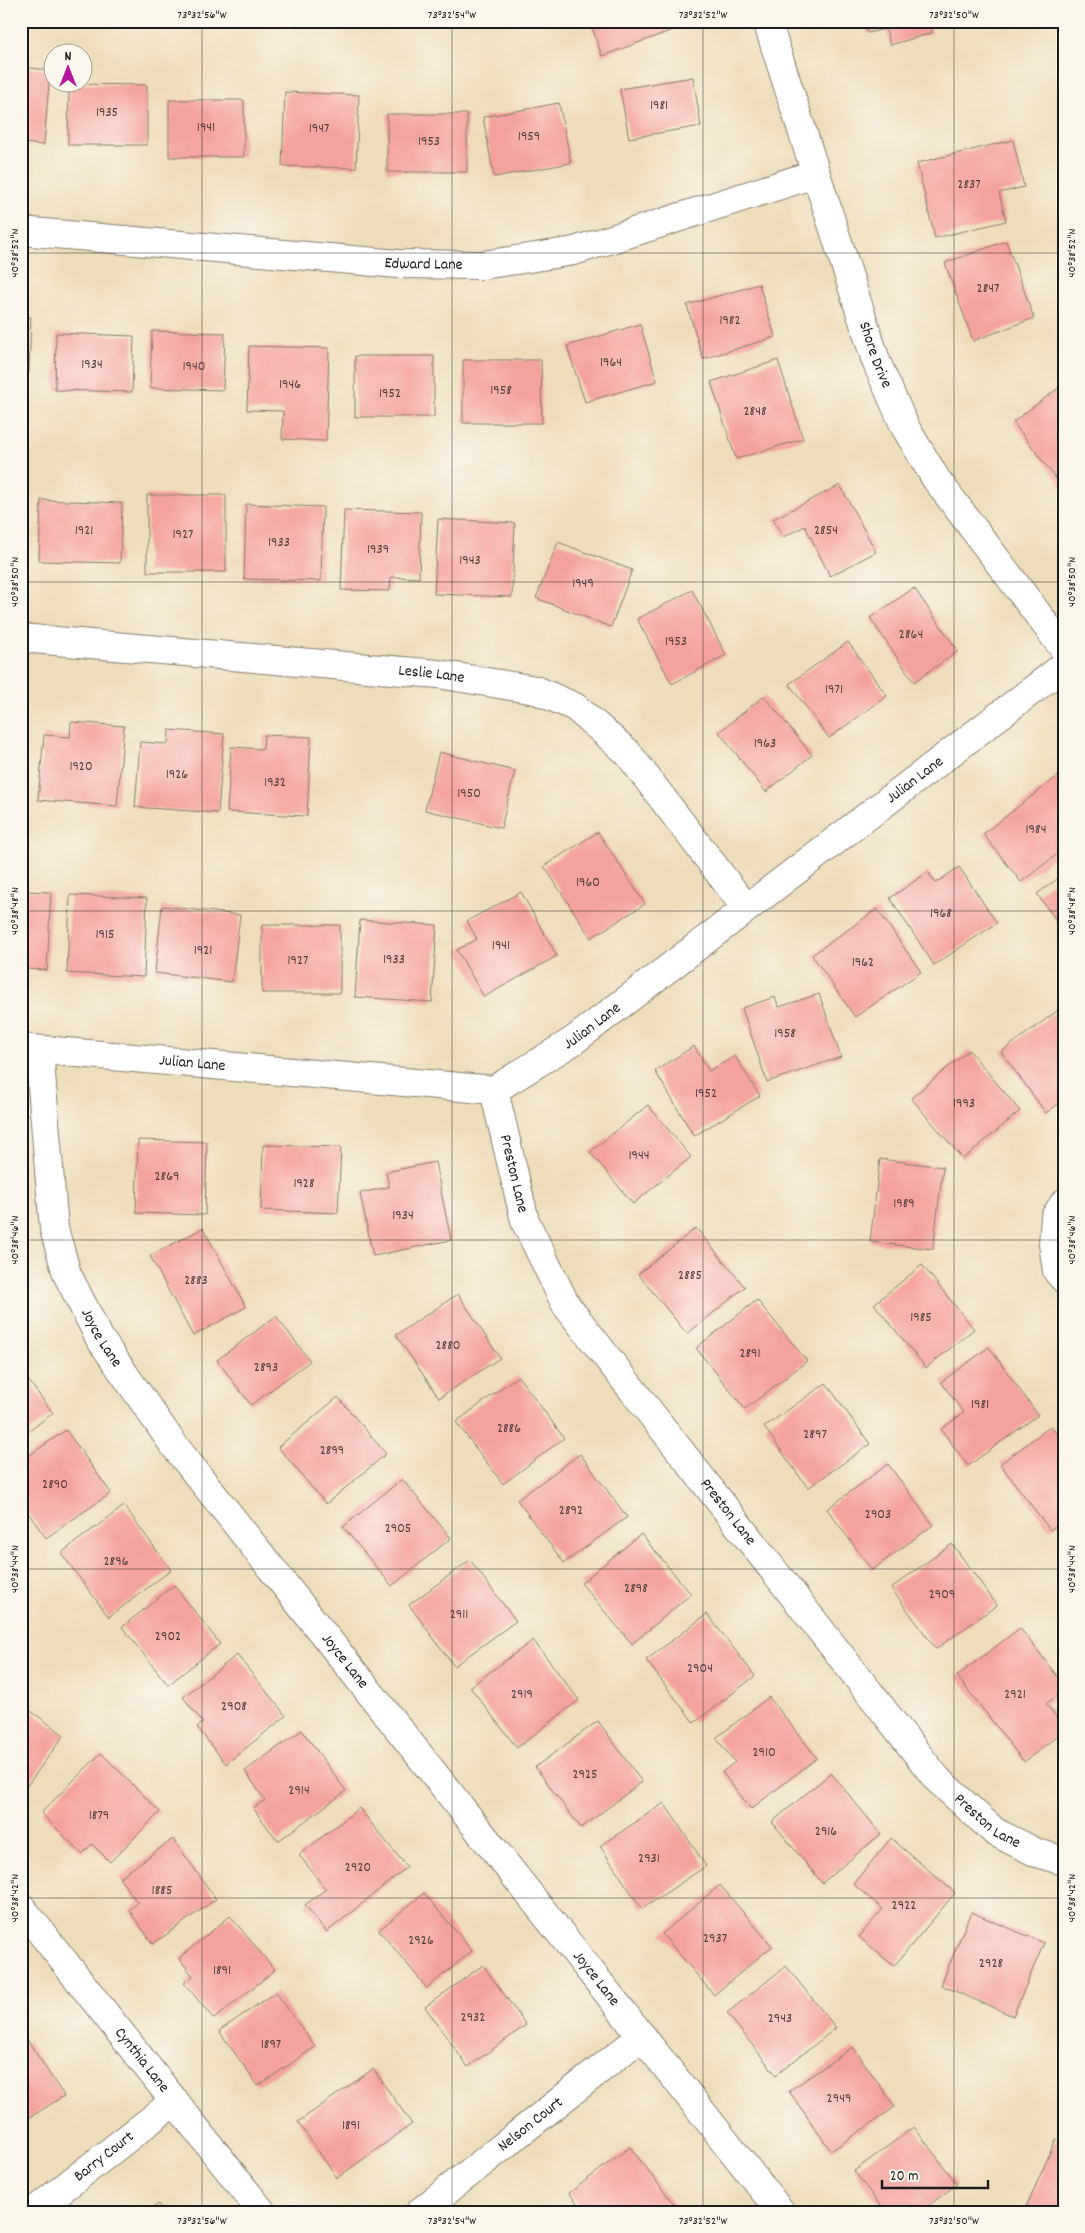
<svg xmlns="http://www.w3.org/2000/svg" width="1085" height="2233" font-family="Dekko,sans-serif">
  <rect width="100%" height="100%" fill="#fbf7ec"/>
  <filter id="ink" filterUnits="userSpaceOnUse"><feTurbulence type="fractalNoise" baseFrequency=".02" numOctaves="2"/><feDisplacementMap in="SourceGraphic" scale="10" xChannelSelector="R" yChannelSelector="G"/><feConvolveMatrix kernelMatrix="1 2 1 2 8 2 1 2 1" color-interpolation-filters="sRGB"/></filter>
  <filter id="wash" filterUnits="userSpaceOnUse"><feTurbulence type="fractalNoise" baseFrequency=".0096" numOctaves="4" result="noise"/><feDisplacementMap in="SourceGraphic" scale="20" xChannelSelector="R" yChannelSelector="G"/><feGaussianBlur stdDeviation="1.12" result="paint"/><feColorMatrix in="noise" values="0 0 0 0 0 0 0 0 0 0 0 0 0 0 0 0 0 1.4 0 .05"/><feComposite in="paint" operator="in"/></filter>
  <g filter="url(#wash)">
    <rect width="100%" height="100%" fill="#edb"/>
    <g id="blocks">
      <path fill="#f4a29f" d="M332 21H375V24H332Z
        M590 21H669L673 30 602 56Z
        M864 21H929L932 33 890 45 886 29 867 33Z
        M21 67 50 70 44 145 21 143Z
        M693 77 701 126 629 138 620 89Z
        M69 84 147 85V145H68Z
        M285 92 359 95 356 168 282 166Z
        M169 100H244V157H169Z
        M559 103 571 163 494 177 483 117Z
        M387 114H467V172H387Z
        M1013 140 1024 187 999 193 1006 221 935 238 917 163Z
        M1006 241 1034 318 973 341 945 263Z
        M759 284 775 337 703 359 687 305Z
        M21 317H31L29 373H21Z
        M640 324 657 381 585 402 567 346Z
        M152 331 225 333 223 390 150 388Z
        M56 333 134 336 132 392 55 390Z
        M249 346 329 348 326 441 282 439 283 411 247 410Z
        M355 356H434V417H355Z
        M463 360H541L542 423H463Z
        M778 360 803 439 736 459 711 382Z
        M1064 384V489L1013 422Z
        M840 485 876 552 830 576 805 526 783 537 773 519Z
        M147 495H226V572H147Z
        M41 500 122 503 120 563 39 561Z
        M246 504 323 507 321 581 244 579Z
        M344 510 421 512 419 578 391 577 390 591 341 590Z
        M438 519 515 523 512 597 434 594Z
        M558 542 632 570 611 627 536 598Z
        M914 588 958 651 914 682 870 618Z
        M692 590 726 655 672 684 637 619Z
        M848 642 887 696 829 738 789 684Z
        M764 696 812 755 766 792 719 732Z
        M21 717 24 718 23 751H21Z
        M71 722 124 726 117 806 38 800 44 735 70 737Z
        M169 730 224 734 218 813 135 807 140 742 168 744Z
        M264 735 311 737 307 816 227 812 231 747 263 749Z
        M439 752 515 771 501 828 425 810Z
        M1058 776 1064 783V849L1021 882 983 834Z
        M598 832 645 904 591 938 544 866Z
        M959 867 997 923 934 965 890 898 928 872 936 883Z
        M1064 874V931L1037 894Z
        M21 891 51 892 47 970 21 969Z
        M521 892 557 956 484 997 457 950 477 939 467 921Z
        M70 895 147 898 144 977 67 973Z
        M162 906 240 915 232 982 155 973Z
        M877 909 921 972 855 1017 812 955Z
        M360 920 437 925 432 1002 355 997Z
        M262 925H340V993H262Z
        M819 994 841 1057 767 1082 742 1008 775 997 779 1007Z
        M1061 1008 1064 1011V1100L1046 1113 1001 1052Z
        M694 1046 709 1071 735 1056 760 1096 694 1136 655 1071Z
        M969 1050 1020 1111 963 1159 911 1098Z
        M648 1105 691 1157 633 1204 590 1152Z
        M138 1140 207 1142 205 1215 136 1213Z
        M263 1145 341 1147 338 1213 261 1210Z
        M880 1159 943 1167 933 1249 870 1242Z
        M435 1162 451 1240 373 1256 360 1193 389 1187 386 1172Z
        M203 1228 246 1307 193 1336 150 1256Z
        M696 1228 745 1287 687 1334 638 1274Z
        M922 1265 974 1329 926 1368 874 1304Z
        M458 1294 500 1358 439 1398 396 1335Z
        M757 1300 807 1361 745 1409 696 1348Z
        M276 1316 310 1361 251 1405 217 1360Z
        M989 1347 1038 1415 968 1466 941 1429 964 1413 941 1382Z
        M21 1371 53 1413 21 1437Z
        M518 1376 564 1438 503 1484 456 1422Z
        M826 1383 870 1444 808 1488 764 1427Z
        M338 1397 386 1454 326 1504 278 1447Z
        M1051 1426 1064 1443V1520L1050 1530 1000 1464Z
        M66 1430 111 1493 46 1538 21 1503V1461Z
        M580 1454 627 1517 564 1563 517 1500Z
        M888 1464 933 1525 872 1570 827 1509Z
        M402 1479 451 1538 392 1586 343 1527Z
        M124 1506 171 1570 109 1617 61 1553Z
        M641 1534 691 1594 632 1644 581 1583Z
        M952 1544 997 1605 936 1649 891 1588Z
        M470 1560 516 1621 454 1666 409 1605Z
        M174 1585 220 1644 168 1685 122 1627Z
        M707 1614 755 1676 694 1723 646 1660Z
        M1020 1628 1064 1685V1690L1046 1704 1064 1727V1731L1024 1762 957 1676Z
        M533 1640 579 1700 517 1748 470 1687Z
        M237 1655 286 1716 226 1764 197 1727 203 1723 183 1697Z
        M769 1697 817 1758 751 1809 722 1772 735 1762 716 1738Z
        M21 1704 64 1735 21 1794Z
        M598 1721 642 1782 581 1828 535 1767Z
        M302 1730 346 1791 278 1841 253 1808 265 1800 245 1771Z
        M101 1753 160 1812 110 1862 92 1844 82 1854 41 1813Z
        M831 1773 881 1834 822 1883 772 1822Z
        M664 1803 706 1866 642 1909 600 1846Z
        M359 1808 407 1867 327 1932 305 1905 326 1889 299 1855Z
        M891 1838 955 1893 894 1966 859 1937 883 1909 853 1884Z
        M173 1839 216 1899 153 1944 129 1910 138 1903 119 1878Z
        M720 1885 772 1946 714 1995 662 1934Z
        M424 1893 472 1951 427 1988 379 1930Z
        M971 1912 1044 1943 1013 2016 941 1985Z
        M230 1916 275 1970 214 2019 184 1983 193 1976 179 1958Z
        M483 1965 526 2025 468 2067 425 2007Z
        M786 1966 836 2028 776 2075 727 2013Z
        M276 1992 315 2047 258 2086 219 2031Z
        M28 2041 64 2096 21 2123V2045Z
        M853 2047 895 2107 831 2151 789 2091Z
        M373 2069 412 2124 337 2178 298 2122Z
        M914 2127 957 2184 920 2212H885L854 2171Z
        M1056 2139 1064 2143V2212H1024Z
        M630 2147 676 2207 670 2212H584L569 2193Z
        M158 2204 164 2212H149Z"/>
    </g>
  </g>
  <g filter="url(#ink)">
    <use href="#blocks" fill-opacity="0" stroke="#857c6c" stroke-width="1"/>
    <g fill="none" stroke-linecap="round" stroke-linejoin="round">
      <defs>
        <g id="minor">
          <path id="s1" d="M767 21 876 361 905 427 936 479 1064 649"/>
          <path id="s2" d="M21 231 398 264 483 265 574 251 815 174"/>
          <path id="s3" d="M21 638 438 674 536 690 575 707 627 752 746 908"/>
          <path id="s4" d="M21 1048 494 1090 573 1041 1064 666"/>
          <path id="s5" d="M39 1050 54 1229 67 1274 100 1339 173 1444 781 2212"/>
          <path id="s6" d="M494 1090 525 1221 566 1305 937 1779 995 1832 1037 1853 1064 1861"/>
          <path d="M1064 1203 1055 1217 1053 1244 1057 1271 1064 1279"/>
          <path id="s7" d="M21 1907 262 2212"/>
          <path id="s8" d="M33 2212 175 2101"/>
          <path id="s9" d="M420 2212 642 2036"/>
        </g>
      </defs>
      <use href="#minor" stroke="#857c6c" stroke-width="30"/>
      <use href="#minor" stroke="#fff" stroke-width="28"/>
    </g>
  </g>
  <path fill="none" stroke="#1c1c1c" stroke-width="1" stroke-opacity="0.45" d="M202 21V2212M452 21V2212M703 21V2212M954 21V2212M21 253H1064M21 582H1064M21 911H1064M21 1240H1064M21 1569H1064M21 1898H1064"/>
  <g text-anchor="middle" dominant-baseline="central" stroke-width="4" stroke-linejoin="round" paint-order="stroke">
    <g font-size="14" fill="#523e3d">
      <text x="659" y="106">1981</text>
      <text x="107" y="113">1935</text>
      <text x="206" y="128">1941</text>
      <text x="319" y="129">1947</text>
      <text x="529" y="137">1959</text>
      <text x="429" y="142">1953</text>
      <text x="969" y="185">2837</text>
      <text x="988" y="289">2847</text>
      <text x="730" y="321">1982</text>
      <text x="611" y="363">1964</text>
      <text x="92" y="365">1934</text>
      <text x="194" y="367">1940</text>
      <text x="290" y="385">1946</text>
      <text x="501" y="391">1958</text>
      <text x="390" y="394">1952</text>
      <text x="755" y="412">2848</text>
      <text x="84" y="531">1921</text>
      <text x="826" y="531">2854</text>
      <text x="183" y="535">1927</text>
      <text x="279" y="543">1933</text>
      <text x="378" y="550">1939</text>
      <text x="470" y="561">1943</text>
      <text x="583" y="584">1949</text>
      <text x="911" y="635">2864</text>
      <text x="676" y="642">1953</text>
      <text x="834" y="690">1971</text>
      <text x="765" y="744">1963</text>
      <text x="81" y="767">1920</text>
      <text x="177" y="775">1926</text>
      <text x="275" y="783">1932</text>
      <text x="469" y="794">1950</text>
      <text x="1036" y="830">1984</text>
      <text x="588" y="883">1960</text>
      <text x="941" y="914">1968</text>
      <text x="105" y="935">1915</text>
      <text x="501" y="946">1941</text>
      <text x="203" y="951">1921</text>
      <text x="394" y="960">1933</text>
      <text x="298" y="961">1927</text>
      <text x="863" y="963">1962</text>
      <text x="785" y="1034">1958</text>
      <text x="706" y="1094">1952</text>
      <text x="964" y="1104">1993</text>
      <text x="639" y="1156">1944</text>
      <text x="167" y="1177">2869</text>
      <text x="304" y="1184">1928</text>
      <text x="904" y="1204">1989</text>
      <text x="403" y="1216">1934</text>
      <text x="690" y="1276">2885</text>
      <text x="196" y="1281">2883</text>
      <text x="921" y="1318">1985</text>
      <text x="448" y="1346">2880</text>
      <text x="750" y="1354">2891</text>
      <text x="266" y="1368">2893</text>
      <text x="980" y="1405">1981</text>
      <text x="509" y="1429">2886</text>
      <text x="815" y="1435">2897</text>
      <text x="332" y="1451">2899</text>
      <text x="55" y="1485">2890</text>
      <text x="571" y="1511">2892</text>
      <text x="878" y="1515">2903</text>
      <text x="398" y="1529">2905</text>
      <text x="116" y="1562">2896</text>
      <text x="636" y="1589">2898</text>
      <text x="942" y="1595">2909</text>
      <text x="459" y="1615">2911</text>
      <text x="168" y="1637">2902</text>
      <text x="700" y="1669">2904</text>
      <text x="522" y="1695">2919</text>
      <text x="1015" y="1695">2921</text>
      <text x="234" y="1707">2908</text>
      <text x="764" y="1753">2910</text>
      <text x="585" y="1775">2925</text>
      <text x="299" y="1791">2914</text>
      <text x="99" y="1816">1879</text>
      <text x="826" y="1832">2916</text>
      <text x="649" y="1859">2931</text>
      <text x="358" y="1868">2920</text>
      <text x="162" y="1891">1885</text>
      <text x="904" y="1906">2922</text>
      <text x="715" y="1939">2937</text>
      <text x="421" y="1941">2926</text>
      <text x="991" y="1964">2928</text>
      <text x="222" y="1971">1891</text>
      <text x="473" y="2018">2932</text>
      <text x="780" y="2019">2943</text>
      <text x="271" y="2045">1897</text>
      <text x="839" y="2099">2949</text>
      <text x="351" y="2126">1891</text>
    </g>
    <g font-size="16" fill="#1c1c1c" stroke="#fbf7ec">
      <text stroke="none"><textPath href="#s2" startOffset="404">Edward Lane</textPath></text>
      <text stroke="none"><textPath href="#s1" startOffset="351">Shore Drive</textPath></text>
      <text stroke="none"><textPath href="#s3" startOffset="412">Leslie Lane</textPath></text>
      <text stroke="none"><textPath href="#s4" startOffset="998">Julian Lane</textPath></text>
      <text stroke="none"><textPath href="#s4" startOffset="592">Julian Lane</textPath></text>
      <text stroke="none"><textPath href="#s4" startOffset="172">Julian Lane</textPath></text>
      <text stroke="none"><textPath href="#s6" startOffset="86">Preston Lane</textPath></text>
      <text stroke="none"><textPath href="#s5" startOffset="299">Joyce Lane</textPath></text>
      <text stroke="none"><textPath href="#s6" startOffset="491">Preston Lane</textPath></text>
      <text stroke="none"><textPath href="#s5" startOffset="704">Joyce Lane</textPath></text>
      <text stroke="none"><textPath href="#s6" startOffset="896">Preston Lane</textPath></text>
      <text stroke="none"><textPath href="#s5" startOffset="1109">Joyce Lane</textPath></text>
      <text stroke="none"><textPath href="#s7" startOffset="195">Cynthia Lane</textPath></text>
      <text stroke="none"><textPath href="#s9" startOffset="141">Nelson Court</textPath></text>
      <text stroke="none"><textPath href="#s8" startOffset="90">Barry Court</textPath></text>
    </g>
  </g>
  <rect width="1085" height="2233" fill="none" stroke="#fbf7ec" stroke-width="55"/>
  <g transform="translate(68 68)"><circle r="24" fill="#fbf7ec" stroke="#a29f99"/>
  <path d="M0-4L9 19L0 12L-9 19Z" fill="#b5179e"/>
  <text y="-8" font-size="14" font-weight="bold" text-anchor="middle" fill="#1c1c1c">N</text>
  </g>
  <path d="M882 2180v8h106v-8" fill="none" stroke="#1c1c1c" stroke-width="2.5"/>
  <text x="890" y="2180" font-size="15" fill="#1c1c1c" stroke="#fbf7ec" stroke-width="4" paint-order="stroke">20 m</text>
  <rect x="28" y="28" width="1030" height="2178" fill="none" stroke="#1c1c1c" stroke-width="2"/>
  <g font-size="12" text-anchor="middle" fill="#1c1c1c">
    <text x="202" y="18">73°32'56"W</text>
    <text x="452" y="18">73°32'54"W</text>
    <text x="703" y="18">73°32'52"W</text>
    <text x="954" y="18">73°32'50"W</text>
    <text transform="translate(14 253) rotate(-90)" y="4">40°38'52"N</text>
    <text transform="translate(1071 253) rotate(-90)" y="4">40°38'52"N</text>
    <text transform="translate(14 582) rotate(-90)" y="4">40°38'50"N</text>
    <text transform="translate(1071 582) rotate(-90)" y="4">40°38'50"N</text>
    <text transform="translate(14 911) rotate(-90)" y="4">40°38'48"N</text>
    <text transform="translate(1071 911) rotate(-90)" y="4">40°38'48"N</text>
    <text transform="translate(14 1240) rotate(-90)" y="4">40°38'46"N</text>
    <text transform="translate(1071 1240) rotate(-90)" y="4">40°38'46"N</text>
    <text transform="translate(14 1569) rotate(-90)" y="4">40°38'44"N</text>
    <text transform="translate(1071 1569) rotate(-90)" y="4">40°38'44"N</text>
    <text transform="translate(14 1898) rotate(-90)" y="4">40°38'42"N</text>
    <text transform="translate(1071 1898) rotate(-90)" y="4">40°38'42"N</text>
    <text x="202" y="2224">73°32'56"W</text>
    <text x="452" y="2224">73°32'54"W</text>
    <text x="703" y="2224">73°32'52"W</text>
    <text x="954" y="2224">73°32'50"W</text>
  </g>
</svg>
